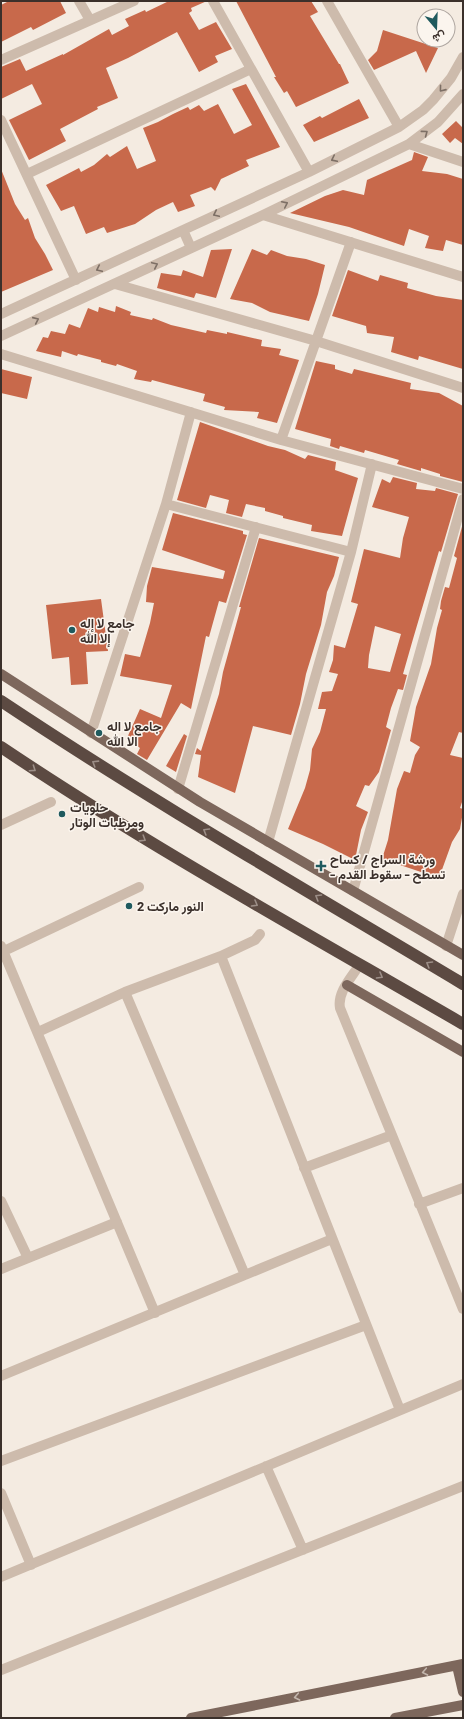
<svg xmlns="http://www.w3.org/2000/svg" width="464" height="1719" font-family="Barlow,Vazirmatn,sans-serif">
  <rect width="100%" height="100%" fill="#f4ebe1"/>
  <path fill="#c8694b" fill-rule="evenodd" d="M9 1H60L66 13 33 30 31 27 1 42V5Z
    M169 1H207L191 8 192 11 189 13 199 30 216 22 232 49 215 56 218 62 199 72 177 32 128 58 106 68 118 98 97 107 98 109 60 129 66 141 29 160 9 120 42 104 32 84 1 99V67L20 59 26 71 63 54V55L109 29 112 35 129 26 125 19 145 10 146 12Z
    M236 1H311L318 12 310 16 339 64H340L349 83 296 107 287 91 284 93 274 77H276Z
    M383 30 438 48 426 73 416 51 374 70 368 60 377 51Z
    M246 84 280 147 246 160 249 166 221 179 215 191 211 187 190 195 195 206 178 212 173 202 156 210 135 224 107 233 104 227 86 234 74 206 61 211 46 185 79 168 81 172 94 165 107 154 110 157 127 146 137 169 156 161 143 128 158 122 173 114 188 107 190 110 199 105 204 111 218 104 234 134 252 125 232 89Z
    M359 99 369 118 314 142 303 125 320 116 322 118Z
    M456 121 463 128V144L455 138 450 143 442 134Z
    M414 152 428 157 422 171 447 174 463 179V245L446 240 443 251 425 248 429 236 409 229 404 246 349 227 290 213 325 196 343 190 364 195 367 180 412 160Z
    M1 169 15 204 25 220 28 218 35 238 45 254 53 270 1 292Z
    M232 249 216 298 196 293 194 298 157 288 161 273 181 276 183 270 203 277 211 250Z
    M252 249 267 255 271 250 287 256 306 259 325 265 318 294 309 321 270 312 252 303 230 299Z
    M348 270 378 281 380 275 408 283 407 288 436 296 463 300V369L419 356 418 360 391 352 394 337 367 333 366 326 332 316Z
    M116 306 131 312 130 315 152 320 153 318 171 325 206 333 207 330 227 334V332L262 340 261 346 281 349 279 355 299 360 277 423 257 418 259 412 224 410 225 407 203 401 205 394 152 380 151 382 134 379 137 371 117 364 116 366 101 362V360L78 354 77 356 62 351 61 357 36 351 43 337 48 338 51 331 65 334 69 324 80 328 88 308 98 312 99 307 115 312Z
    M316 361 335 365V369L352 374 354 369 411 383 410 389 439 393 463 406V482L440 476V474L421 468V471L397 464 399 460 365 450 364 453 340 446 339 449 330 446 331 439 295 429Z
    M1 369 32 377 27 399 1 393Z
    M200 422 268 446 285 450 305 459 308 455 336 462 335 470 358 478 342 536 311 531 312 525 283 518V516L265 511V508L246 504 242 517 226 513 229 500 210 495 206 508 177 500Z
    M393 477 417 483 416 489 435 491 436 488 458 494 441 552 439 551 413 639 403 674 407 675 403 690 398 689 391 708 386 727 391 730 379 772 369 786 365 785 356 806 368 812 361 830 355 860 323 844 288 829 305 788 310 770 312 749 320 732 326 709H318L322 692 332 691 338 674 329 672 333 660 334 645 345 648 358 604 351 602 364 549 400 558 403 538 409 517 372 507 382 479 390 483ZM375 626 401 634 390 672 368 668 369 655Z
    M173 513 243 531V534L247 535 226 603 219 601 209 637 206 636 191 709 181 703 147 760 137 754 140 748 127 738 140 709 161 718 172 685 120 676 125 654 140 657 150 623 154 603 146 602 147 586 152 567 223 579 225 571 162 550Z
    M463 523V733L459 732 450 755 463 758V799L460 808 463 809V812L460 829 452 842 439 878 382 859 388 840 397 789 404 771 410 773 415 755 420 747 410 741 416 707 431 664 437 628 442 610 440 609 441 601 445 587 449 588 457 558 454 556Z
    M259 538 339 557 334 576 327 592 321 625 306 674 300 704 291 735 253 726 235 793 198 777 201 755 195 754 197 748 201 751 219 694 223 672 241 607H239Z
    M101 599 108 651 86 652 88 684 71 685 69 657 52 659 46 605Z
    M184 734 187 736 176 772 166 766Z"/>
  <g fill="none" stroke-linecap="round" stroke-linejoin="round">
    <path stroke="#cdbbac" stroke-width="10" d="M79 1 90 20
      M213 1 309 172
      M327 1 399 127
      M1 60 134 1
      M1 120 76 280
      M409 144 463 162
      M27 174 251 69
      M263 215 463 277
      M183 230 191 248
      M115 284 316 341 463 388
      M1 314 309 172 399 127 423 110 433 100 451 78 463 57
      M1 336 263 215 409 144 438 122 463 94
      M1 354 281 440 463 489
      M281 440 351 242
      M166 504 351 552
      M91 733 166 504 191 412
      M178 789 256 527
      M1 825 51 802
      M268 842 351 552 372 464
      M353 891 463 499
      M1 946 155 1313
      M446 946 463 894
      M4 951 139 887
      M221 956 400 1410
      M360 964C352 977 337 992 340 1008L463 1309
      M125 992 245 1275
      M38 1032 125 992 221 956 255 940 260 934
      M304 1168 392 1135
      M1 1201 28 1258
      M419 1204 463 1188
      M1 1269 117 1222
      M1 1376 332 1239
      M1 1461 366 1325
      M266 1466 303 1550
      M1 1493 31 1565
      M1 1577 463 1384
      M1 1670 463 1486"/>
    <path stroke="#7d675c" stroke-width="10" d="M1 674 200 802 463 955
      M347 985 463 1052
      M457 1666 463 1692
      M191 1718 463 1664
      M395 1718 463 1705"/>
    <path stroke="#5c4a42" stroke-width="12" d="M1 701C151 801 308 891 463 984
      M1 747C150 847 308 934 463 1024"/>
  </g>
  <defs><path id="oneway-chevron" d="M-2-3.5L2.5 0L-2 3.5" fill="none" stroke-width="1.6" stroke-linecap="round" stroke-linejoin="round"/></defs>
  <g stroke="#7d6f65">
    <use href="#oneway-chevron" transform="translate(442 89) rotate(129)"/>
    <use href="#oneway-chevron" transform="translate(425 133) rotate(-37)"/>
    <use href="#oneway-chevron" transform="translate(334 159) rotate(154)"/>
    <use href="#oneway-chevron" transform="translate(285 204) rotate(-26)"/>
    <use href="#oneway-chevron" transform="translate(216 214) rotate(155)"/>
    <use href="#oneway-chevron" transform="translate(155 265) rotate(-25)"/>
    <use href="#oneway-chevron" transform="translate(99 269) rotate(155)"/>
    <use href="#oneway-chevron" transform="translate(36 320) rotate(-24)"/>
  </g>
  <g stroke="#9c8e87">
    <use href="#oneway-chevron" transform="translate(95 763) rotate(-148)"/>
    <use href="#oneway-chevron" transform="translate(33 769) rotate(34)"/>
    <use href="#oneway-chevron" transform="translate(206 831) rotate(-149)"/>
    <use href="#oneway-chevron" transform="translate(143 839) rotate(32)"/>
    <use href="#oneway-chevron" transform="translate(318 897) rotate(-149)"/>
    <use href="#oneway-chevron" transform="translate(255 904) rotate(30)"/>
    <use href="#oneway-chevron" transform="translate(429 964) rotate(-149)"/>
    <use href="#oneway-chevron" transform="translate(380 976) rotate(30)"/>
  </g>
  <g stroke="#c2b5ac">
    <use href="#oneway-chevron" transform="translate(425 1672) rotate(169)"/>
    <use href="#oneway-chevron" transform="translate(297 1697) rotate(169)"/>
  </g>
  <g fill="#1f5a5e" stroke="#fbf5ee" stroke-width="1.5">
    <circle cx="72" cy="630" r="4"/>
    <circle cx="99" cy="733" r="4"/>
    <circle cx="62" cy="814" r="4"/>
    <path d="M319 860h4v4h4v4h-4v4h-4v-4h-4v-4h4z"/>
    <circle cx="129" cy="906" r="4"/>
  </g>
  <g text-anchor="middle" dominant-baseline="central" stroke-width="3" stroke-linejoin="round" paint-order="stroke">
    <g font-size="13" font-weight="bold" fill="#3b302b" stroke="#fbf5ee" text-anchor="start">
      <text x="80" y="623">جامع لا إله<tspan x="80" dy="15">إلا الله</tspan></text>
      <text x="107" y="726">جامع لا اله<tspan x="107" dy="15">الا الله</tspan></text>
      <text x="70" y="807">حلويات<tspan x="70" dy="15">ومرطبات الوتار</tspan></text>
      <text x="330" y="859">ورشة السراج / كساح<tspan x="330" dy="15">- تسطح - سقوط القدم</tspan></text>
      <text x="137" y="906">النور ماركت 2</text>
    </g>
  </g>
  <rect width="464" height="1719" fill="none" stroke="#3b302b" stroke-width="4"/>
  <g transform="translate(436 28) rotate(161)"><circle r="19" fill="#fbf5ee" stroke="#aea6a0"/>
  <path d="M0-3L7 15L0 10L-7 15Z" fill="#1f5a5e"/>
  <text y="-6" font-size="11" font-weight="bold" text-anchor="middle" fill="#3b302b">ش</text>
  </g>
</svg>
